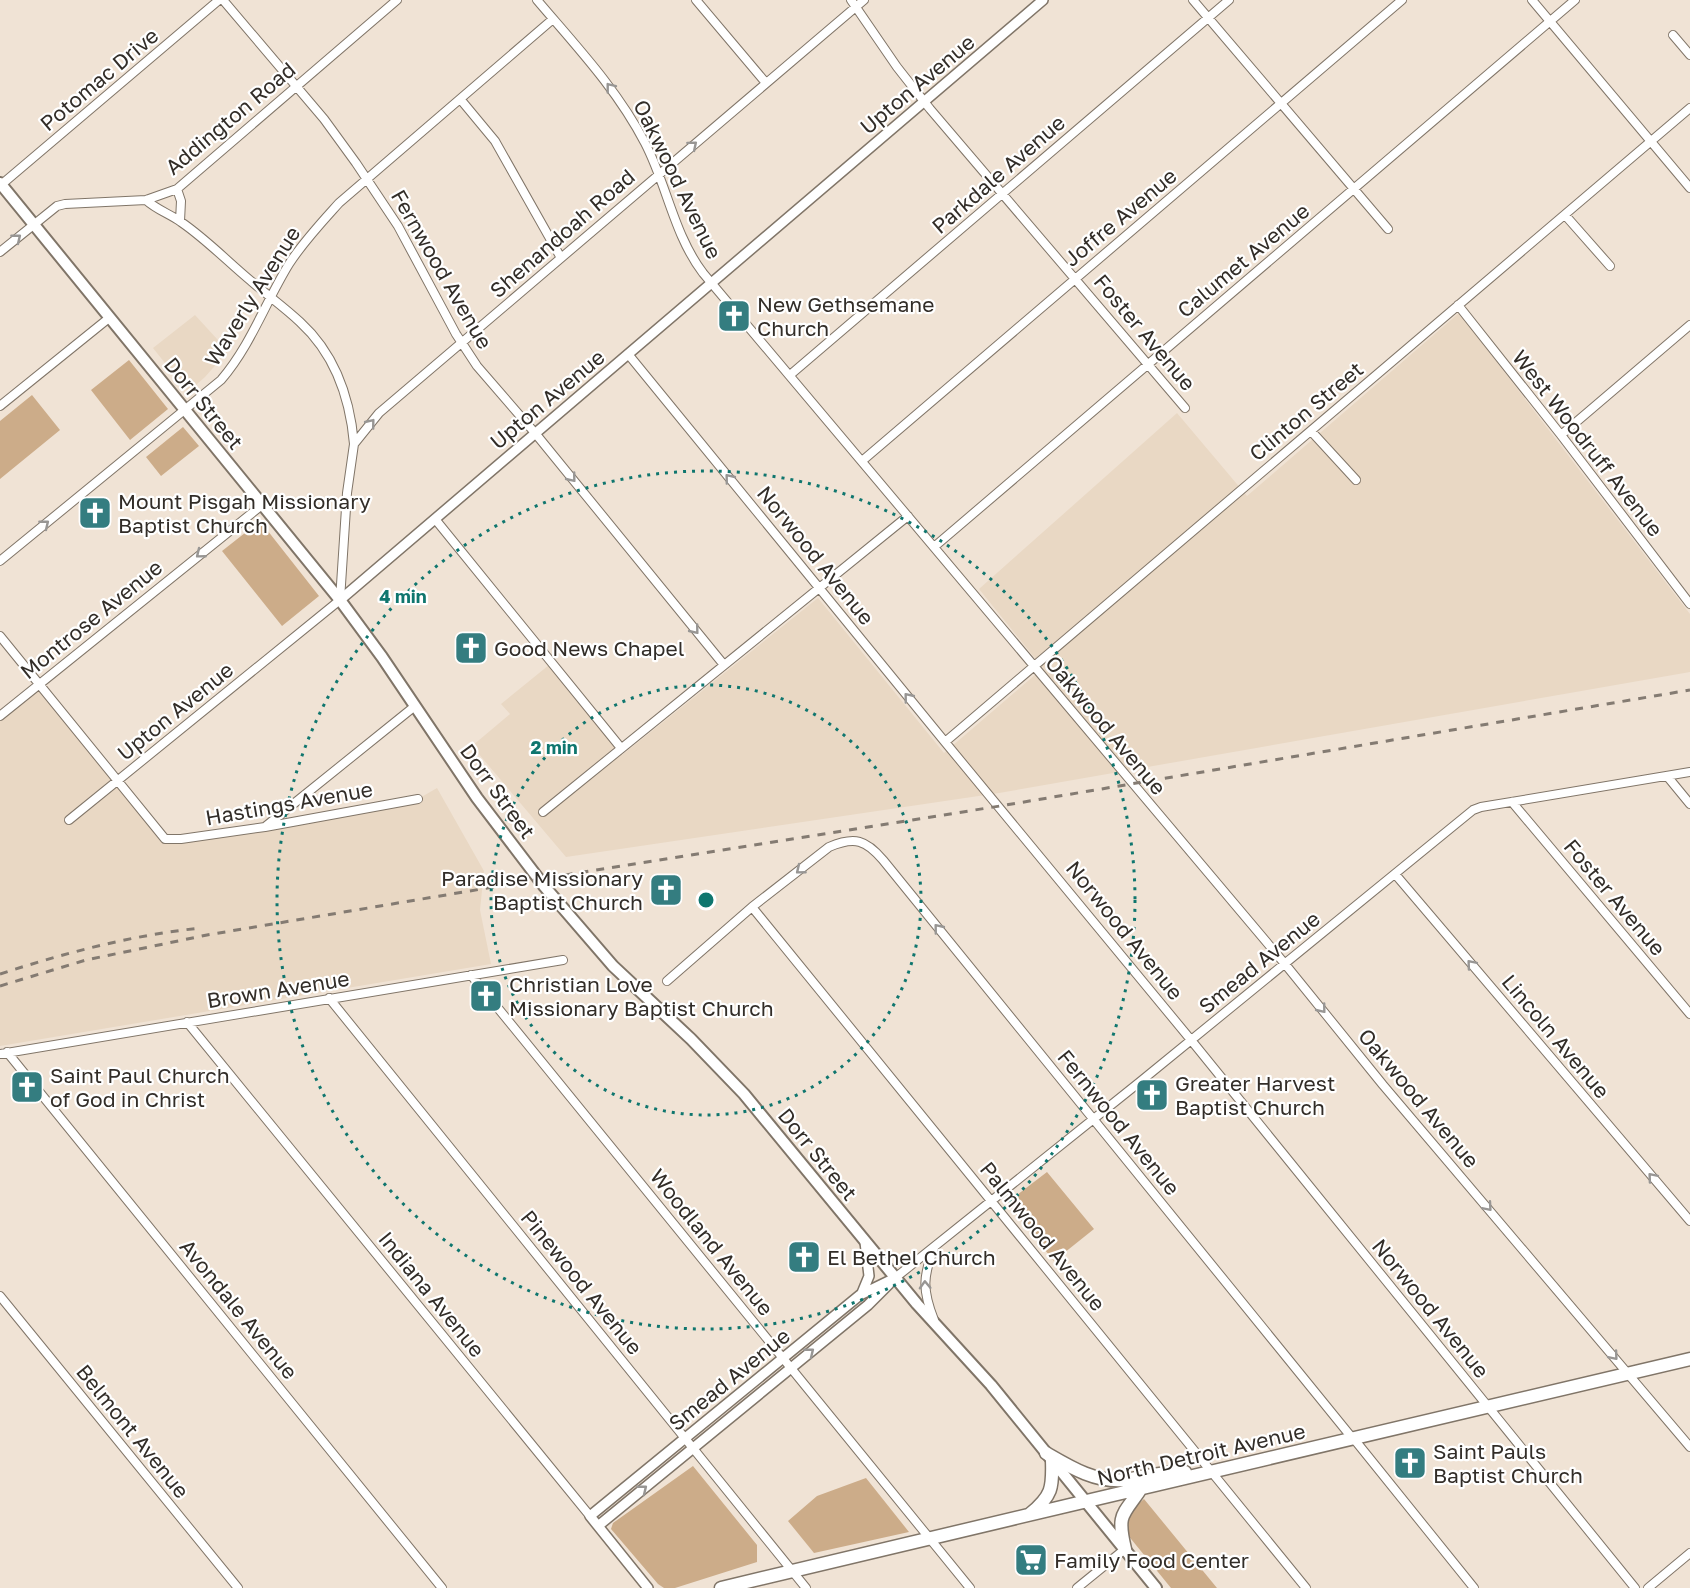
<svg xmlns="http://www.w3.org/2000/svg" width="1690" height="1588" font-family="'Golos Text',sans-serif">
  <rect width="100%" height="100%" fill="#f0e3d5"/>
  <path fill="#e9d8c4" d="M1459 313 1690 614V672L999 793 566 857 472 746 510 714 501 704 549 665 622 755 818 598 944 753 1043 668 979 589 1177 413 1247 496Z
    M195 315 228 351 205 377 188 392 153 348Z
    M39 684 165 839H181L418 799 437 788 484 871 480 910 491 964 0 1046V716Z"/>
  <path fill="#ccac89" d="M129 360 168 409 130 440 91 390Z
    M32 395 60 430 0 479V421Z
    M183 427 199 446 161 476 146 457Z
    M260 521 319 596 282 626 222 551Z
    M1047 1172 1094 1229 1054 1261 1008 1205V1202Z
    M693 1466 757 1545V1562L675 1588H664L658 1584 611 1529 613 1523Z
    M866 1478 909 1532 814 1553 788 1521 817 1496Z
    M1144 1499 1217 1588H1171L1127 1534 1126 1522 1131 1510Z"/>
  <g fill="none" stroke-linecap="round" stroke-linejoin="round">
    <defs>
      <path id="minor" d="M223 0 324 119 356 163 398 226 456 334 477 366 535 433 724 665
        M537 0C576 46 617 89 645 143 667 185 674 235 703 273L1285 964 1383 1085 1690 1447
        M696 0 766 83
        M851 0 897 67 930 109 1185 408
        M1193 0 1388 229
        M1532 0 1690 188
        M1673 35 1690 55
        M461 100 495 141 561 258
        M1 185 219 0
        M177 189 181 201 180 221
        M146 200C157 210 170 214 181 222 206 239 228 262 251 281 267 295 284 307 300 322 335 354 350 398 354 444
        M1565 215 1610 266
        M0 252 57 206 65 204 146 200 177 189 397 0
        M1458 305 1561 435 1690 604
        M628 354 945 742 1191 1040 1635 1588
        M790 375 1229 0
        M0 406 109 318
        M1311 431 1356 480
        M1561 435 1690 325
        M862 461 1402 0
        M435 519 621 748
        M934 547 1575 0
        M0 561 221 380C251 345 265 303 289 264 303 242 321 223 339 203L553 19
        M0 636 165 839H181L265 827 418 799
        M0 716 262 505
        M945 742 1690 108
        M1667 776 1690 804
        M1512 802 1690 1014
        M543 812 908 516
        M69 820 340 600 347 493 354 444 379 413 864 0
        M266 826 415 706
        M1395 874 1690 1221
        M752 907 1306 1588
        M471 975 970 1588
        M667 981 752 907 829 847C855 836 866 840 883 860L1353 1439
        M329 998 806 1588
        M187 1022 590 1516
        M7 1052 442 1588
        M0 1054 563 960
        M895 1278 1141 1081 1473 810 1481 807 1690 772
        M0 1296 238 1588
        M934 1320C922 1290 923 1276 934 1248
        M1354 1439 1474 1588
        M1077 1588 1125 1549
        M1648 1588 1690 1553"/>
      <path id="tertiary" d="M340 600 1043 0
        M862 1293 869 1276 865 1242
        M598 1526 868 1305 889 1284
        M648 1588 590 1516 860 1295 895 1278"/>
      <path id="secondary" d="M0 183 340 600 382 657 477 798 544 886 613 966 691 1039 744 1094 917 1304 991 1385 1156 1588"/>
      <path id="primary" d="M1046 1453C1070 1467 1096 1483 1125 1480 1145 1477 1164 1471 1185 1472
        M1030 1514C1052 1496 1053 1488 1052 1460
        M1125 1549C1116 1512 1124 1515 1142 1487
        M721 1588C1044 1512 1367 1433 1690 1359"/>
    </defs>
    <use href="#minor" stroke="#807568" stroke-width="10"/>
    <use href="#tertiary" stroke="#807568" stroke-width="12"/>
    <use href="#secondary" stroke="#807568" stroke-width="14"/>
    <use href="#primary" stroke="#807568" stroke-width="15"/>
    <use href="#minor" stroke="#fff" stroke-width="8"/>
    <use href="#tertiary" stroke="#fff" stroke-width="9"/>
    <use href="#secondary" stroke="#fff" stroke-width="10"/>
    <use href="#primary" stroke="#fff" stroke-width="12"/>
    <path stroke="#847b72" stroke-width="3" stroke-dasharray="8 8" stroke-linecap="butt" d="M0 974C65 953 132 935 201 928
      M0 986 86 960 207 935 559 876 1000 806 1690 690"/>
  </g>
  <defs><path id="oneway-chevron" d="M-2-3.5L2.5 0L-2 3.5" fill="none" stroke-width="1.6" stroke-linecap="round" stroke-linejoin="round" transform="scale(1.5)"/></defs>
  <g stroke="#989694">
    <use href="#oneway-chevron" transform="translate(610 87) rotate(-128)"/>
    <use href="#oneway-chevron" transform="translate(693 145) rotate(-40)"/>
    <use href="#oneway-chevron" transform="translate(17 238) rotate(-39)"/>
    <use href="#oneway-chevron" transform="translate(371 423) rotate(-51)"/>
    <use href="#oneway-chevron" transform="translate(572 478) rotate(51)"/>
    <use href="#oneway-chevron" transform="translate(729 478) rotate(-129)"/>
    <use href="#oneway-chevron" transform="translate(45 524) rotate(-39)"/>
    <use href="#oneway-chevron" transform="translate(200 554) rotate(141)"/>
    <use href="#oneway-chevron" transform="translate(695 630) rotate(51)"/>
    <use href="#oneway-chevron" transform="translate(908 697) rotate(-129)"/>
    <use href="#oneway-chevron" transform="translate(800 870) rotate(141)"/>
    <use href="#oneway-chevron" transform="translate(938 928) rotate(-129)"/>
    <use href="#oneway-chevron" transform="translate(1471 964) rotate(-130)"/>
    <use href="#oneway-chevron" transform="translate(1322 1009) rotate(51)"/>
    <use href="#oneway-chevron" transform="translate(1652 1177) rotate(-130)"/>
    <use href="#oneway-chevron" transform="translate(1488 1207) rotate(49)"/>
    <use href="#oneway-chevron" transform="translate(925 1285) rotate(-92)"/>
    <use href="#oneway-chevron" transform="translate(810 1352) rotate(-39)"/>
    <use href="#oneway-chevron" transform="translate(1614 1356) rotate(50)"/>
    <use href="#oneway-chevron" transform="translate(643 1489) rotate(-39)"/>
  </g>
  <g fill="none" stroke="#0f766e" stroke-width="3" stroke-dasharray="3 6">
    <circle cx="706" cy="900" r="215"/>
    <circle cx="706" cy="900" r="429"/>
  </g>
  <defs>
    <symbol id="church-square" viewBox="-11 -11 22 22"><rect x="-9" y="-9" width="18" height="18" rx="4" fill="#347d80" stroke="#fff"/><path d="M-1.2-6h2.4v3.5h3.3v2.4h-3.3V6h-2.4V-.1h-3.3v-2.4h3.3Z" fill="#fff"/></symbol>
    <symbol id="supermarket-square" viewBox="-11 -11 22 22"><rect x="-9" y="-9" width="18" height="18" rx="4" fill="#347d80" stroke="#fff"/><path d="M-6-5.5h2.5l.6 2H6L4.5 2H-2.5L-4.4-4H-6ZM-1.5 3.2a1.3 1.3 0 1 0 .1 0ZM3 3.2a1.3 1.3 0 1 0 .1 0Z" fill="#fff"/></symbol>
  </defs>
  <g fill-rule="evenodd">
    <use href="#church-square" x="715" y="297" width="38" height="38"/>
    <use href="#church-square" x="76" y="494" width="38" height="38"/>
    <use href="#church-square" x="452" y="629" width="38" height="38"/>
    <use href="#church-square" x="647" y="871" width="38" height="38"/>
    <use href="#church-square" x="467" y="977" width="38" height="38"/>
    <use href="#church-square" x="8" y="1068" width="38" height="38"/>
    <use href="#church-square" x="1133" y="1076" width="38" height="38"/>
    <use href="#church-square" x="785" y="1238" width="38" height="38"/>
    <use href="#church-square" x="1391" y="1444" width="38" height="38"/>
    <use href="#supermarket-square" x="1012" y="1541" width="38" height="38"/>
  </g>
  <g text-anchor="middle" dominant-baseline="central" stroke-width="4.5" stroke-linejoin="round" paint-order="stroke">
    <g font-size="21" fill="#322d28" stroke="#fff">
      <text transform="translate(99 79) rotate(-40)">Potomac Drive</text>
      <text transform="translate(917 84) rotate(-40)">Upton Avenue</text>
      <text transform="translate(230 118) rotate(-40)">Addington Road</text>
      <text transform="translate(998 174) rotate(-41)">Parkdale Avenue</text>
      <text transform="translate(678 179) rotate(64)">Oakwood Avenue</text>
      <text transform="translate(1120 217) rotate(-40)">Joffre Avenue</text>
      <text transform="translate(562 233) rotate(-41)">Shenandoah Road</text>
      <text transform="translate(1243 260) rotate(-40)">Calumet Avenue</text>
      <text transform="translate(442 269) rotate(60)">Fernwood Avenue</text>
      <text transform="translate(252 296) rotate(-58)">Waverly Avenue</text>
      <text transform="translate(1145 332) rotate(50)">Foster Avenue</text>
      <text transform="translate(547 399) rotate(-40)">Upton Avenue</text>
      <text transform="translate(204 403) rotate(51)">Dorr Street</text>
      <text transform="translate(1306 411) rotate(-40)">Clinton Street</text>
      <text transform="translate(1588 443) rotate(52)">West Woodruff Avenue</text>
      <text transform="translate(816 555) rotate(51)">Norwood Avenue</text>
      <text transform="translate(91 619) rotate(-39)">Montrose Avenue</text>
      <text transform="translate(175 711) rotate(-39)">Upton Avenue</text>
      <text transform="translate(1106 725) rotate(50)">Oakwood Avenue</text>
      <text transform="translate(498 791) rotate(54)">Dorr Street</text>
      <text transform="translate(289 803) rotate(-10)">Hastings Avenue</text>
      <text transform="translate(1615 897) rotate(50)">Foster Avenue</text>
      <text transform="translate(1125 930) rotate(51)">Norwood Avenue</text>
      <text transform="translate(1259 962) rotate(-39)">Smead Avenue</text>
      <text transform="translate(278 989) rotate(-9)">Brown Avenue</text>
      <text transform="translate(1556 1036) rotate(50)">Lincoln Avenue</text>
      <text transform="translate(1419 1098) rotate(50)">Oakwood Avenue</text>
      <text transform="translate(1119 1122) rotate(51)">Fernwood Avenue</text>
      <text transform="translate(818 1154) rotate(51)">Dorr Street</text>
      <text transform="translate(1043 1236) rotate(51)">Palmwood Avenue</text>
      <text transform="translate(712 1242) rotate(51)">Woodland Avenue</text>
      <text transform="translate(582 1282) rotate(51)">Pinewood Avenue</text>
      <text transform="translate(432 1294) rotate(51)">Indiana Avenue</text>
      <text transform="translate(1431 1308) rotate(51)">Norwood Avenue</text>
      <text transform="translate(239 1309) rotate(51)">Avondale Avenue</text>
      <text transform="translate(729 1379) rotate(-39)">Smead Avenue</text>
      <text transform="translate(133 1431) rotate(51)">Belmont Avenue</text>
      <text transform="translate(1201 1454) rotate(-13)">North Detroit Avenue</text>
    </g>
    <g font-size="21" fill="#322d28" stroke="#fff" text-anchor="start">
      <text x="757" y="304">New Gethsemane<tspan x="757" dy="24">Church</tspan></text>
      <text x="118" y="501">Mount Pisgah Missionary<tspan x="118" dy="24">Baptist Church</tspan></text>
      <text x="494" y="648">Good News Chapel</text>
      <text x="643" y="878" text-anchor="end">Paradise Missionary<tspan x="643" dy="24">Baptist Church</tspan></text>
      <text x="509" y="984">Christian Love<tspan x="509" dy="24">Missionary Baptist Church</tspan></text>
      <text x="50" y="1075">Saint Paul Church<tspan x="50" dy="24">of God in Christ</tspan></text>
      <text x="1175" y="1083">Greater Harvest<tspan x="1175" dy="24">Baptist Church</tspan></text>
      <text x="827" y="1257">El Bethel Church</text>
      <text x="1433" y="1451">Saint Pauls<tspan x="1433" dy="24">Baptist Church</tspan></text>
      <text x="1054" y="1560">Family Food Center</text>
    </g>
  </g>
  <circle cx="706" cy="900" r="9" fill="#0f766e" stroke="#fff" stroke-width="3"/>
  <g font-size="18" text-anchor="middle" font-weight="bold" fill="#0f766e" stroke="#fff" stroke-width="4.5" stroke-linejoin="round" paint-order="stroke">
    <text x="403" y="603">4 min</text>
    <text x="554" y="754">2 min</text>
  </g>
</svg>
